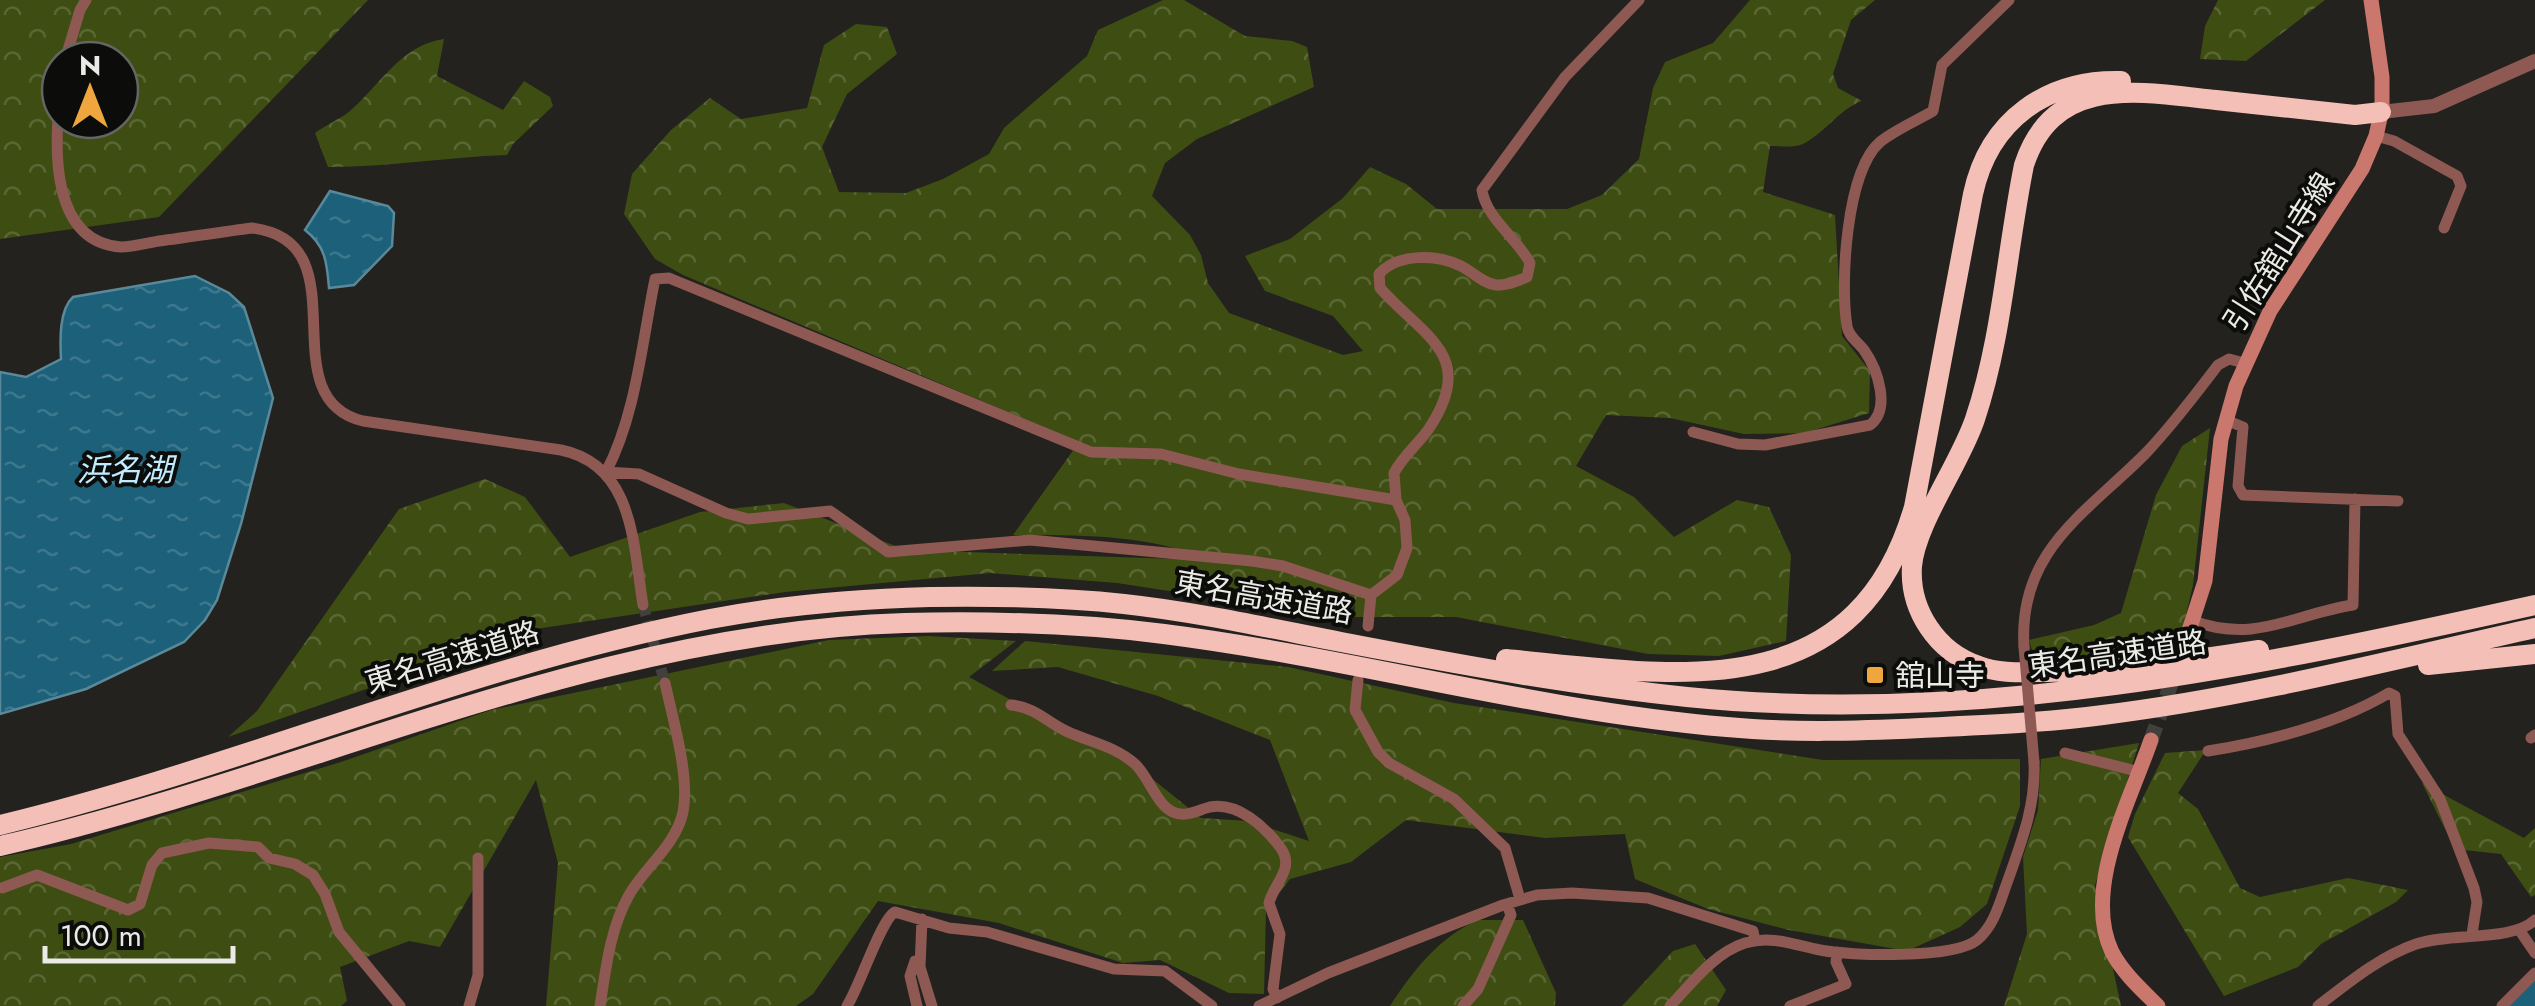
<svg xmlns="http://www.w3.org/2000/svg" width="2535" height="1006" font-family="Jost,'Noto Sans JP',sans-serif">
  <defs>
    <pattern id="forest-crowns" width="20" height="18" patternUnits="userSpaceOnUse" patternTransform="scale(2.5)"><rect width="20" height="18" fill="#3e4d12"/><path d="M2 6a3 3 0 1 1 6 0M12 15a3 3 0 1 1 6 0" fill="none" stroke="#5a6734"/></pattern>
    <pattern id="water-ripples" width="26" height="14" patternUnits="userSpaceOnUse" patternTransform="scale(2.5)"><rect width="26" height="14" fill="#1c6079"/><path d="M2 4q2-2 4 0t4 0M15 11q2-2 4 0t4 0" fill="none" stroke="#3d778c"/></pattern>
  </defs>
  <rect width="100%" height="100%" fill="#23221e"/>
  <path fill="url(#forest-crowns)" fill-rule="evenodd" d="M0 0H368L159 217 0 239ZM60 60H120V120H60Z
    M1163 0H1184L1245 36 1292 41 1307 47 1314 87 1197 139 1165 163 1152 196 1190 235 1201 255 1208 283 1229 313 1343 355 1363 351 1333 316 1265 291 1245 256 1290 239 1343 198 1370 167 1406 184 1437 209H1567L1602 195 1639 159 1653 88 1665 62 1713 43 1750 0H1875L1851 20 1833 74 1838 88 1862 101C1838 110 1826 132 1803 144 1794 148 1780 146 1770 146L1763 192 1835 215 1842 336 1870 371 1869 413 1805 433 1744 434 1670 418 1606 415 1576 466 1634 497 1674 537 1737 500 1769 507 1791 555 1786 641 1719 656 1648 654 1456 617H1354L1355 605 1345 618 1117 583 990 573 785 592 542 628 228 737 257 711 399 509 485 479 525 497 570 557 700 512 784 503 906 550 1209 560C1150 534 1077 535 1013 535L1079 442 683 275 655 259 624 214 632 174 671 130 710 98 741 119 807 108 824 45 856 24 887 27 897 54 847 94 822 147 839 192 906 193 943 179 989 154 1004 128 1087 56 1098 30Z
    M2218 0H2325L2246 61 2200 59 2205 26Z
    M444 39 437 76 503 110 524 81 550 97 553 106 513 144 507 155C447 157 389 167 328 167L315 133C326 125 340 119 350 111 381 84 401 45 444 39Z
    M2210 428 2193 585 2180 641 2096 659 2036 664 2029 640 2094 625 2121 613 2156 495 2182 446Z
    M928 636 1016 641 969 677 1145 773 1201 818 1248 821 1309 841 1270 740 1158 696 1058 667 992 671 1025 641 1288 667 1454 703 1823 760 2020 759V806L1987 904 1960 927 1907 951 1789 930 1708 909 1635 879 1625 834 1545 838 1406 820 1351 862 1290 879 1266 910 1264 994 1229 993 1160 960 1123 963 999 923 878 901 813 994 796 1006H546L558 863 536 780 440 947 409 941 340 967 347 1001 341 1006H0V857L71 844 341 762 491 710 829 640Z
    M2139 743 2095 885 2121 1006H2004L2027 934 2023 857 2038 810 2041 759Z
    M2206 750 2178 793 2198 809 2240 888 2260 897 2348 878 2408 890 2396 902 2321 944 2298 967 2224 996 2128 837 2135 814 2165 753Z
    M2422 783 2524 838 2535 828V895L2531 897 2501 854 2455 849Z
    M1478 920H1523L1556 993 1555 1006H1390C1412 972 1440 936 1478 920Z
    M1695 944 1726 990 1717 1006H1622L1673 951Z"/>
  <path fill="url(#water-ripples)" stroke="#5a899a" stroke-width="2.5" d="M330 191 388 206 394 213 392 246 354 285 329 288C327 264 326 246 305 230Z
    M195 276 229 293 244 307 273 398 241 524 217 600 205 620 184 642 86 689 0 714V372L26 377 61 359C60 340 59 310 73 297Z"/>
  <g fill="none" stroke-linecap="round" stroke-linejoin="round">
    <path stroke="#1c6079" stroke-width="22" d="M2520 1006 2535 992"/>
    <path stroke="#41403c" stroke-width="11" stroke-dasharray="11 5.5" stroke-linecap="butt" d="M643 605 665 683"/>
    <path stroke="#41403c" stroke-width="15" stroke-dasharray="15 8" stroke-linecap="butt" d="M2151 740 2177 667"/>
    <path stroke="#8d5952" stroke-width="11" d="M65 60 80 10 86 0
      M60 99C54 149 51 242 121 247 133 247 147 243 159 241 190 237 221 232 252 228 365 242 266 397 363 421L561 450C634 465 633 544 643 605
      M2376 136 2394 141 2457 176 2461 186 2444 228
      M2226 420 2243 427 2238 486 2243 495 2398 501
      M1693 432 1738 444 1765 445 1870 425C1891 409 1878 370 1864 350 1858 342 1848 336 1847 326 1840 284 1846 171 1880 142 1895 130 1916 121 1933 111L1942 65 2009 0
      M1371 595 1283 566 1252 561 1030 540 888 552 830 511 748 519 726 513 639 474 606 472C636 415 642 342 655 279L669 278 1091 452 1161 454 1239 474 1396 500
      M2193 621C2256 644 2294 614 2353 605L2355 499
      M1368 626 1371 595 1397 575 1407 548 1405 520 1396 500 1394 473C1403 456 1417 445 1428 430 1478 356 1426 339 1380 288L1379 274C1398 253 1437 254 1461 266 1473 272 1482 283 1496 285 1507 286 1517 281 1527 277L1530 263C1517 238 1486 218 1482 190L1565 77 1639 0
      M2024 647C2018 551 2085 514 2145 454 2172 426 2195 395 2218 365L2229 359 2244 363
      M1358 680 1355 710 1378 752 1389 763 1454 799 1505 848 1520 899
      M1011 705C1034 707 1046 721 1066 731 1089 742 1115 746 1135 764 1149 777 1156 804 1173 812 1185 818 1198 810 1210 807 1238 802 1264 826 1280 847 1296 868 1274 883 1269 903L1280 934 1273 989 1277 998
      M2531 738 2535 735
      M2208 751C2270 741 2335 725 2389 693L2395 696 2398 734 2440 799 2474 888 2477 902 2472 934
      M2065 753 2140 772
      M2 888 37 875 128 910 140 904 152 865 162 853 209 843 258 847 269 858 295 864 313 875 325 894 339 932 400 1006
      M922 919 920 967 932 1006
      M2520 931 2535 953
      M469 1006 478 975V858
      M600 1006C606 968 610 929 629 895 645 867 676 845 683 812 690 776 673 720 665 683
      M847 1006C860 986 881 919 895 912L949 928 987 932 1114 969 1165 971 1212 1006
      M917 1006 910 976 915 961H920
      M1259 1006 1328 973 1503 905 1537 895 1572 893 1648 898 1753 931 1755 941
      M1463 1006 1478 989 1511 915 1507 904
      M1670 1006C1692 983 1714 953 1745 943 1772 935 1794 945 1820 950 1850 956 1954 959 1977 940 1995 925 2000 901 2008 880 2022 840 2036 805 2034 762
      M1790 1006 1846 984 1836 962 1837 952
      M2318 1006C2348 983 2379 957 2416 944 2452 932 2511 942 2535 920
      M2502 1006 2535 973"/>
    <path stroke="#8d5952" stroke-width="14" d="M2381 112 2434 106 2535 61"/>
    <path stroke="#ca776d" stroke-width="15" d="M2183 649 2205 581 2221 439 2236 386 2270 311 2362 169 2376 136 2382 109V77L2371 0
      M2151 740C2130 801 2082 890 2112 952 2123 973 2141 989 2158 1006"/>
    <path stroke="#f4bfb7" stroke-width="20" d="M2259 650C2188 661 2118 671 2047 672 2024 672 2000 674 1979 666 1937 652 1909 610 1912 566 1916 523 1960 464 1975 419 2002 338 2007 249 2024 165 2054 73 2141 92 2216 100 2262 105 2309 110 2355 115L2381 112
      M1506 659C1671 675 1855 711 1914 507L1973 194C1989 120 2047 79 2121 81
      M2428 665 2535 654
      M0 825C240 767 468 666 710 619 782 605 857 599 930 597 994 596 1060 597 1124 604 1197 612 1269 628 1341 642 1456 664 1571 685 1687 697 1975 726 2256 667 2535 605
      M0 846C303 777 590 632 905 623 991 621 1078 623 1164 634 1353 658 1537 711 1727 727 1791 733 1857 731 1921 728 1982 725 2043 723 2103 715 2248 697 2392 660 2535 628"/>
    <path stroke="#8d5952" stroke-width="11" d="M2024 647 2034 762"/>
  </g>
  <rect fill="#f0a63e" stroke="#0c0c0a" stroke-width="4" x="1865" y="665" width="20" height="20" rx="5"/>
  <g text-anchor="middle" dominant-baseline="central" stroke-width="8" stroke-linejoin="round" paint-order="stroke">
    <g font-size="30" fill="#eaeae7" stroke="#0c0c0a">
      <text transform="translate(2279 252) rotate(-58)">引佐舘山寺線</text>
      <text transform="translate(1264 597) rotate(10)">東名高速道路</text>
      <text transform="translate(2117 654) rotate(-8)">東名高速道路</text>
      <text transform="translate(452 657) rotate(-17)">東名高速道路</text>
    </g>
    <g font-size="30" fill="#eaeae7" stroke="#0c0c0a" text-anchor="start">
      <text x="1895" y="675">舘山寺</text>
    </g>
    <g font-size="32" font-style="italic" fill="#c1ebfe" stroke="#0c0c0a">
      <text x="125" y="470">浜名湖</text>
    </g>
  </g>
  <g transform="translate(90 90)"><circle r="48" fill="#0c0c0a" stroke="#656562" stroke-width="2.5"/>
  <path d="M0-8L18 38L0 25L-18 38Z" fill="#f0a63e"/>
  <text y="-15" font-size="28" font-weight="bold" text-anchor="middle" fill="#eaeae7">N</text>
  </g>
  <path d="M45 946v15h188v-15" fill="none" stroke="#eaeae7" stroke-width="5"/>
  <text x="60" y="946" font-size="30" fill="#eaeae7" stroke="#0c0c0a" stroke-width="8" paint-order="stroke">100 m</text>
</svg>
